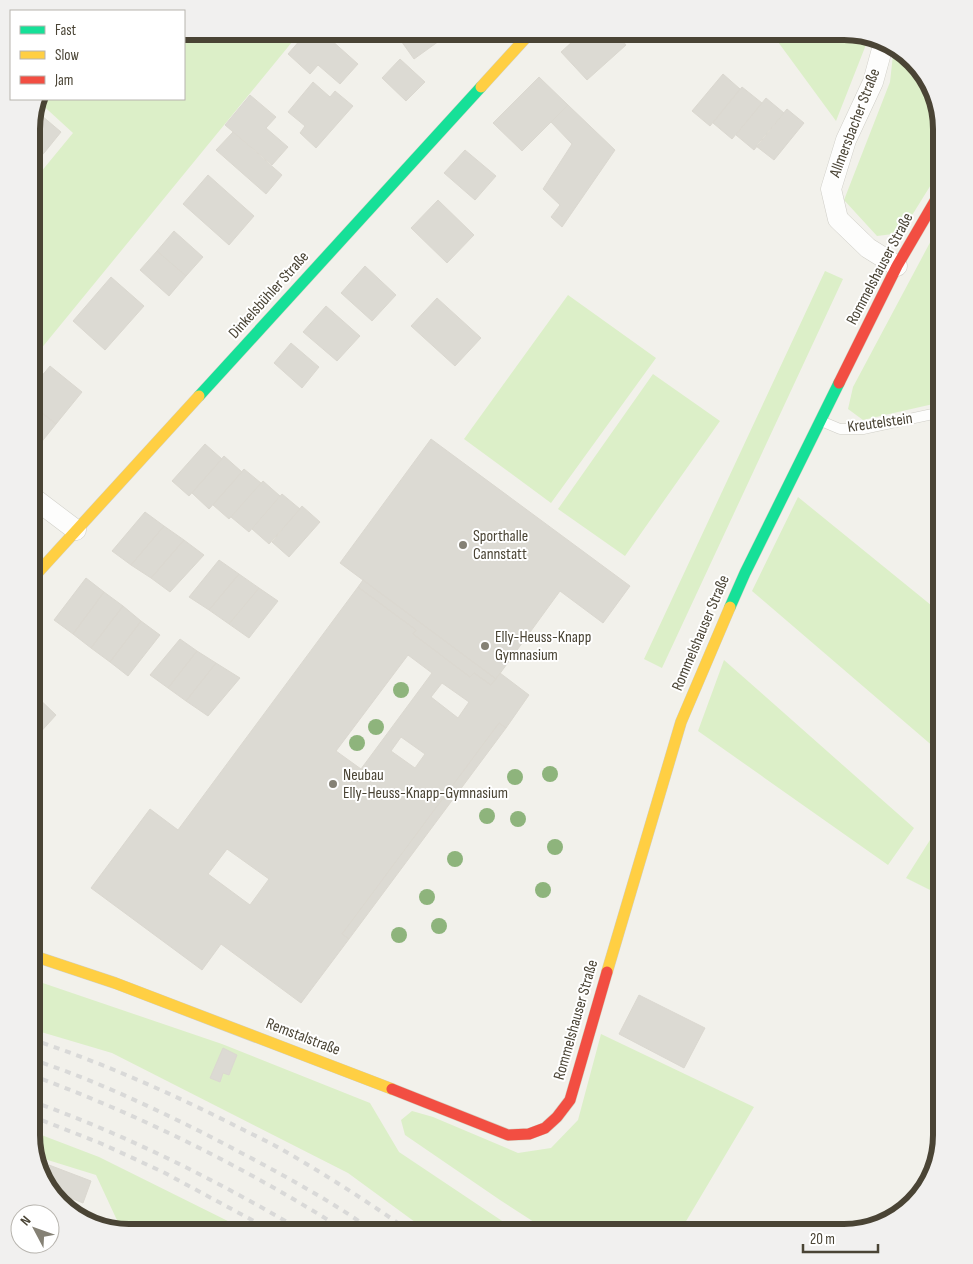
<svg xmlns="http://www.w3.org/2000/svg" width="973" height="1264" font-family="'Sofia Sans Condensed',sans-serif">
  <rect width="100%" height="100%" fill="#f2f1eb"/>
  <path fill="#dcefc8" d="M184 31H301L31 361V184L73 133 37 100 38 99H184Z
    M770 31H850L869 37 836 121Z
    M894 46 925 75 942 129V167L901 233 877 236 844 200 890 82Z
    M942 220V402L863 420 848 409 853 387Z
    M825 271 843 279 662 668 644 659Z
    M568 295 656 358 551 503 464 439Z
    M653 374 720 421 625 556 558 509Z
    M798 497 942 614V754L752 591Z
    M724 660 914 828 888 865 698 731Z
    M942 821V896L906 878Z
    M31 979 222 1044 370 1103 399 1152 520 1233H430L348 1173 112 1053 31 1029Z
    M601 1034 754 1107 679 1233H551L500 1200 405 1135 401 1120 412 1111 433 1117 518 1153 551 1148 578 1120Z
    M31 1131 99 1157 252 1233H129L122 1231 96 1175 38 1157Z"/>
  <path fill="#dcdad3" stroke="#dbd8d0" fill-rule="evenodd" d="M308 31H321L358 64 340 84 318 65 310 74 288 54Z
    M394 31H453L414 59Z
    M584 31H614L626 45 587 80 561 52Z
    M400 59 425 82 406 101 382 78Z
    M723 74 740 89 710 126 692 111Z
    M539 77 568 105 522 151 493 123Z
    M313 82 330 97 335 91 353 106 316 148 300 133 305 126 288 112Z
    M742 87 762 103 732 139 713 123Z
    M250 95 276 117 266 128 288 147 272 165 225 125Z
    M766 98 784 113 754 150 736 135Z
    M568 105 615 150 562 227 551 217 560 205 543 189 572 144 551 122Z
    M787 109 804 123 774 160 756 146Z
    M35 110 61 132 44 153 31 142V123Z
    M233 132 282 175 266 194 216 150Z
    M31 142 44 153 31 167Z
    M465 150 496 176 475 200 444 173Z
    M208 175 254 216 229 245 183 204Z
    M438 200 474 235 447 263 411 228Z
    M174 231 203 257 186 276 157 251Z
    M157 251 186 276 169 296 140 270Z
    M365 266 396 295 372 321 341 293Z
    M111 277 144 306 105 350 73 321Z
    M437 298 481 338 455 366 411 326Z
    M326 306 360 336 337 361 303 332Z
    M291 343 319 367 302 388 274 363Z
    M50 366 82 392 56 424 31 404V389Z
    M31 404 56 424 31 455Z
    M431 439 630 586 603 623 560 591 496 679 340 563Z
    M205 444 222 459 189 496 172 481Z
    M224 456 242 472 209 509 192 493Z
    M244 469 261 483 229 519 213 505Z
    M263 481 280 496 249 532 231 517Z
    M282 494 300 509 269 544 252 529Z
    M302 506 320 522 289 557 272 542Z
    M145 512 164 526 131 565 112 551Z
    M164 526 184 540 151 578 131 565Z
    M184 540 204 555 170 592 151 578Z
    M219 560 239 574 209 610 189 597Z
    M239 574 259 588 229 624 209 610Z
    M86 578 104 592 73 634 54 620Z
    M363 580 496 679 491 685 474 673 470 677 413 634 416 630 358 587Z
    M358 587 416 630 413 634 470 677 474 673 491 685 500 673 529 695 506 728 499 723 342 934 349 939 301 1003 221 944 202 970 91 888 150 809 178 830ZM408 655 432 673 361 769 336 751ZM442 683 469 702 458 718 431 697ZM401 737 425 754 415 768 391 751ZM227 849 269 879 250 905 208 874Z
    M259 588 278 601 249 638 229 624Z
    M104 592 123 606 91 648 73 634Z
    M123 606 141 621 110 662 91 648Z
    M141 621 160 635 128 676 110 662Z
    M180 639 197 651 168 688 150 675Z
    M197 651 216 663 186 701 168 688Z
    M216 663 240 678 208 716 186 701Z
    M31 675 41 684 33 693 56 715 37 736 31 731Z
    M499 723 506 728 349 939 342 934Z
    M639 995 705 1028 684 1068 619 1034Z
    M223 1048 237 1055 229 1075 223 1073 220 1082 210 1078Z
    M49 1165 91 1181 83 1203 48 1189 44 1177Z"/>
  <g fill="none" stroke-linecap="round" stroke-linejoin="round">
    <defs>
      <path id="lane" d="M821 421 840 429H863L942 412"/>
      <path id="street" d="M884 42 873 82 846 140 831 189 838 219 868 248 897 266
        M31 496 76 530"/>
      <path id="fast" d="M199 396 481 87
        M730 607 745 573 839 383"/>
      <path id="slow" d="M481 87 532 31
        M31 580 199 396
        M31 955 115 983 392 1089
        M607 972 681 722 730 607"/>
      <path id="jam" d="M839 383 897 266 942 189
        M392 1089 508 1135 529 1134 545 1128 557 1117 570 1100 607 972"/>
    </defs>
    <use href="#lane" stroke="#d0cfc8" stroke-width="11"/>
    <use href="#street" stroke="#d0cfc8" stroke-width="21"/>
    <use href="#fast" stroke="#d2d0c1" stroke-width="12"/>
    <use href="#slow" stroke="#d2d0c1" stroke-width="12"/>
    <use href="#jam" stroke="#d2d0c1" stroke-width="12"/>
    <use href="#lane" stroke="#fdfdfc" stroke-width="10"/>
    <use href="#street" stroke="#fdfdfc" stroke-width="20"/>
    <use href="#fast" stroke="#16e098" stroke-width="11"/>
    <use href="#slow" stroke="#ffcf43" stroke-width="11"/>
    <use href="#jam" stroke="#f24e42" stroke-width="11"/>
    <path stroke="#d9d9d8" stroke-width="4" stroke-dasharray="6 6" stroke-linecap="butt" d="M31 1039C100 1062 166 1091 230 1123 247 1132 265 1140 281 1149 326 1175 370 1203 412 1233
      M31 1059C95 1080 156 1109 215 1139 270 1168 326 1197 376 1233
      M31 1075C143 1116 248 1169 349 1233
      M31 1101C127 1135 218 1181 306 1233
      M31 1116 100 1143 163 1172 276 1233"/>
  </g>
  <g fill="#8eb47c">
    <circle cx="401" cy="690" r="8"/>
    <circle cx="376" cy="727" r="8"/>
    <circle cx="357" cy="743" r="8"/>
    <circle cx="550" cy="774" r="8"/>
    <circle cx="515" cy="777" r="8"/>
    <circle cx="487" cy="816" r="8"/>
    <circle cx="518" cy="819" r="8"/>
    <circle cx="555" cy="847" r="8"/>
    <circle cx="455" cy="859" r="8"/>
    <circle cx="543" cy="890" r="8"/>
    <circle cx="427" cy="897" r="8"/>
    <circle cx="439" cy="926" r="8"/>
    <circle cx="399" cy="935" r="8"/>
  </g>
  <g fill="#858175" stroke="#fff" stroke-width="2">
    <circle cx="463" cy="545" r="5"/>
    <circle cx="485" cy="646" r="5"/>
    <circle cx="333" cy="784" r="5"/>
  </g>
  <g text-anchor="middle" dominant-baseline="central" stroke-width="4" stroke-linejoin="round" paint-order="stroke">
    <g font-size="16" fill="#4a4435" stroke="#fff">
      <text transform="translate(855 123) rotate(-69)">Allmersbacher Straße</text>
      <text transform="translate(880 269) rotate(-62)">Rommelshauser Straße</text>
      <text transform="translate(269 295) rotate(-48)">Dinkelsbühler Straße</text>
      <text transform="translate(880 423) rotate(-8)">Kreutelstein</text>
      <text transform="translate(701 633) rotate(-67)">Rommelshauser Straße</text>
      <text transform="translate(576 1020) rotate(-74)">Rommelshauser Straße</text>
      <text transform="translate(303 1037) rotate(21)">Remstalstraße</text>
    </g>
    <g font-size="16" fill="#4a4435" stroke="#fff" text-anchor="start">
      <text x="473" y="536">Sporthalle<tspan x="473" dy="18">Cannstatt</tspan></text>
      <text x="495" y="637">Elly-Heuss-Knapp<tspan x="495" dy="18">Gymnasium</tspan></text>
      <text x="343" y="775">Neubau<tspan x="343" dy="18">Elly-Heuss-Knapp-Gymnasium</tspan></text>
    </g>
  </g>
  <path d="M0 0H973V1264H0ZM129 40H844A89 89 0 0 1 933 129V1135A89 89 0 0 1 844 1224H129A89 89 0 0 1 40 1135V129A89 89 0 0 1 129 40Z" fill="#f1f0ef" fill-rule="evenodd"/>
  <path fill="none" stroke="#4a4435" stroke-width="6" d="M129 40H844A89 89 0 0 1 933 129V1135A89 89 0 0 1 844 1224H129A89 89 0 0 1 40 1135V129A89 89 0 0 1 129 40Z"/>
  <rect x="10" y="10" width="175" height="90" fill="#ffffff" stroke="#b7b4ae"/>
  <rect x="20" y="26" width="25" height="8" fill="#16e098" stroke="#b7b4ae"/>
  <text x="55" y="35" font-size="15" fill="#4a4435">Fast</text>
  <rect x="20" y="51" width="25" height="8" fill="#ffcf43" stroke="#b7b4ae"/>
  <text x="55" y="60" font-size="15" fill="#4a4435">Slow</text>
  <rect x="20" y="76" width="25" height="8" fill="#f24e42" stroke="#b7b4ae"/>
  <text x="55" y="85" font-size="15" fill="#4a4435">Jam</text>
  <g transform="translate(35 1229) rotate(311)"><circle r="24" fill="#ffffff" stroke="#b7b4ae"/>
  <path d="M0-4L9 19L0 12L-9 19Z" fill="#858175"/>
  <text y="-8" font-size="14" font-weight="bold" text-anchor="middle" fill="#4a4435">N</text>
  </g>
  <path d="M803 1244v8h75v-8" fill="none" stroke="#4a4435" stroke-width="2.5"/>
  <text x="810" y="1244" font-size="15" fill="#4a4435" stroke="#ffffff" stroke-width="4" paint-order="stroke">20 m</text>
</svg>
